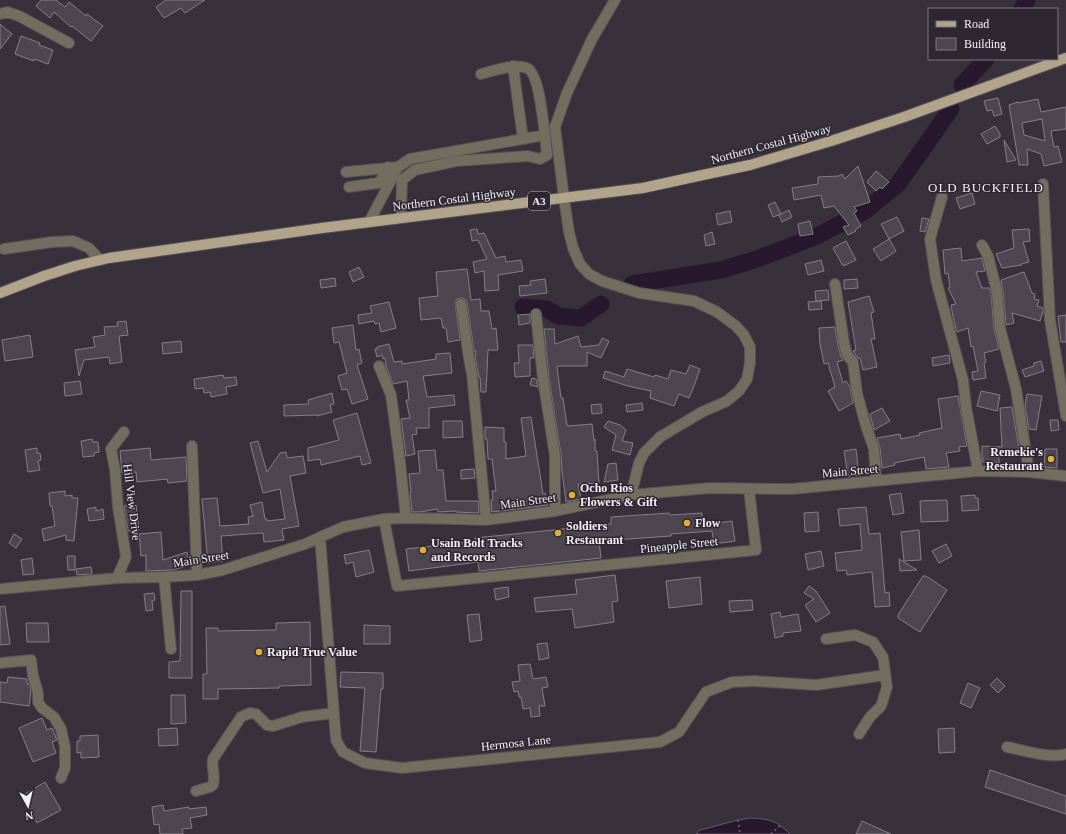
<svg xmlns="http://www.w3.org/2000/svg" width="1066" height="834" font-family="Georgia,serif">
  <rect width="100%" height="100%" fill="#38313b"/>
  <path fill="#28182e" stroke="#65596a" d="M750 818C769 819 776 820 790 834H696L700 830 738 820Z"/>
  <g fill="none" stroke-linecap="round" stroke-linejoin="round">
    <path stroke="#28182e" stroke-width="17" d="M1022 9 1027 0
      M962 85 986 59
      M632 284 721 270 757 259 817 236 865 211 898 184 951 109
      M523 307 547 309 558 316 581 318 601 304"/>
  </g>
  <path fill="#4d4650" stroke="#857e89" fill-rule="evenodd" d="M41 0H56L65 7 69 2 86 16 87 14 103 26 91 41 72 26 71 27 54 12 50 18 36 6Z
    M166 0H205L185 13 181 8 164 18 156 7Z
    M0 24 12 34 0 49Z
    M21 36 40 43 39 45 53 50 48 64 34 59V61L15 54Z
    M998 98 1002 114 994 116 992 110 987 111 984 101Z
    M1038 99 1041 112 1066 107V129L1051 131 1054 147 1058 146 1062 162 1044 166 1041 154 1027 149 1028 165H1019L1009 105 1018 102V103ZM1042 119 1045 141 1024 135 1022 123Z
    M995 126 1000 134V137L987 144 981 134Z
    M1004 140 1016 160 1007 162Z
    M858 166 870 202 854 207 857 211 854 213 861 226 855 230 856 231 848 235 843 227 849 225 834 206 824 208 821 195 794 200 792 188 818 184V177L839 176 842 174 845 179Z
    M876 171 889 182 882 189 880 187 876 191 867 182Z
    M972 193 975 204 960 209 956 198Z
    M775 202 781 214 773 217 768 205Z
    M789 210 792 217 782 222 779 215Z
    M730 211 732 222 718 225 716 214Z
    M897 217 904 231 889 239 881 224Z
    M922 218 929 219 925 232 920 231Z
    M810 221 813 234 800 236 798 224Z
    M477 229 478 234 484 233 496 258 505 256 506 262 521 260 523 271 498 275 499 290 485 291 484 271 475 273 473 262 487 259 478 240 472 241 470 230Z
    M1029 229 1030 241 1023 242 1029 262 1021 264 1022 265 1002 268 996 254 1014 248 1012 230Z
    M712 232 715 244 706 246 704 235Z
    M889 239 896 251 881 261 873 249Z
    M846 241 856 260 843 266 833 248Z
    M961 248 962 261 982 258 985 271 976 272 982 288H989L991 293 994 329 999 349 984 353 986 362 984 363 986 378 973 380 972 372 978 371 973 346 971 347 968 328 957 332 953 317 951 305 956 304 948 288 950 287 948 273 945 274 943 250Z
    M821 260 824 271 808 275 805 264Z
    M359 267 364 277 353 282 349 272Z
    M467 269 471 300 480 299 481 311H489L492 329 496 328 498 350H488L486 392H481L480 377H479L475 357 476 351H474L467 303 466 300 463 298H460L457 299 455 302 460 340 448 342 446 328H443L441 318 421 320 419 298 438 296 436 272Z
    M1024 272 1032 293 1035 294 1034 299 1039 300 1037 306 1043 308V311L1040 321 1012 313 1014 323 1006 325 1003 291 1001 280Z
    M335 278 336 286 321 288 320 280Z
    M545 279 547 293 520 296 519 286 531 285 530 281Z
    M857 279 858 288 844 289V280Z
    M828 290 829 300 816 301 815 291Z
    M869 296 874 312 871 313 875 339H871L877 367 863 370 860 358H858L853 351 856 350 848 302Z
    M821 301 822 309 809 310 808 302Z
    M389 302 396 328 381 332 379 323 375 324 374 321 359 324 358 315 372 313 370 306Z
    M530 314V323L519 325 518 315Z
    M1066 315V342H1061L1058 316Z
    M126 321 128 335 119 336 122 362 110 364 109 357 84 360 79 376 75 350 95 347 93 337 105 335 104 327 118 326 117 322Z
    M353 325 356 350 359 349 362 363 357 365 358 368 368 399 352 404 347 389 342 390 338 376 347 373 339 342 334 343 332 328Z
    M835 327 838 345 841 357 843 360 837 362 843 383 846 381 850 387 853 403 839 411 828 391 835 387 828 363 824 364 820 344 819 328Z
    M544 329H554L555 344 578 336 581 347 599 345 602 338 609 341 601 358 587 352V366H557L561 398H563L567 425H568V426L592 424 594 441 595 439V451H597L599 483 578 484 581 499 566 502 562 471 561 455 549 378Z
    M30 335 33 357 5 361 2 340Z
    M181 341 182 352 163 354 162 343Z
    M389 344 394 362 402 361V364L436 359V354L450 353 452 373 423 376 427 397 454 395 455 405 429 408V428H416L417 434 412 435 415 454 406 456 401 419 410 418 406 400H409L407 381 393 384 386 366 385 358 383 359 382 355 377 357 375 349H378L377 347Z
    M518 345H533L534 358H530V376L515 377 514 363H519Z
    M949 355 950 363 933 366 932 358Z
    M1041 361 1044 371 1025 377 1022 370 1034 366V363Z
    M690 365 700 369 694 386 689 398 679 394 674 406 650 398 651 391 628 386 603 378 605 371 624 377 627 369 654 377 655 375 668 379 671 370 686 374Z
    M223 375 224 378 236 377 237 385 226 387 227 394 211 397 210 392 204 393 203 388 195 389 194 379Z
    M532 378 536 379 538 387 530 385Z
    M80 381 82 394 65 396 64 383Z
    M981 391 1000 395 997 411 977 406Z
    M332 393 334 404 330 405 332 412 317 416V415L284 416V405L309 404 308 400Z
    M1027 394 1042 396 1036 430 1029 429 1025 406Z
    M958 396 967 446 959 447 960 451 946 453 949 467 926 469 924 457 894 463 895 465 882 468 880 448 877 438 900 434 901 439 920 435 919 433 942 428 938 399Z
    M642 403 643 410 627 412 626 405Z
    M601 404 602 413 592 414 591 405Z
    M1012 407 1018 443 1019 454 999 455V463L983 462 982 455V446L1002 447 1000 408Z
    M882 408 890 421 874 430 870 414Z
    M357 413 371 463 362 465 360 456 321 465 320 459 308 461V448L339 440 333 420Z
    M531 417 543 494 545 493 548 505 492 512 491 500H493L492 491H496L492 459H488L487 439H485V427L504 428V442H506V459L526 456 521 418Z
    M1050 420H1058L1059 430 1051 431Z
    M443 421H462L463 437 443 438Z
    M608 421 620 425 626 430 622 441 633 443 630 455 612 450 616 435 604 427Z
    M92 439 93 442H98L99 452 94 453V456L83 457 81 441Z
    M258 441 267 472 280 453 286 452 287 458 303 456 306 473 290 476 299 526 282 529 284 540 264 542 263 533 221 536 223 561 208 563 202 499 217 498 220 526 249 524 248 517 253 516 250 505 262 502 265 519H267V521L285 519 280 489 263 493 250 443Z
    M37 448V453H40L41 460 38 461 40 470 28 472 25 450Z
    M150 448 151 460 186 457 187 481 168 483 167 479 137 482 136 472 122 473 120 451Z
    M856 449 859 475 848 476 844 451Z
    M1045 449H1057V468L1044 467Z
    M435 450 437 470H443L446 501H478L479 513 456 512V511L438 512 437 509 420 512H412L410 492H411L409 474 420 473 418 451Z
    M616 463 618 480 604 482 608 464Z
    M474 469 475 478 461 479V470Z
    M65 491V496L72 495V498H78L74 541 66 540V535L44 541 42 529 55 526 52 506H50L49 493Z
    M901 493 904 513 893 515 889 495Z
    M975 495V498H978L979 510 962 511 961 496Z
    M947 500 948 521 921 522 920 501Z
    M136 505 139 530 128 531 124 506Z
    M96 507V511L103 509 104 519 89 521 87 509Z
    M866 507 869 534 880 533 885 593 889 592 890 606 875 607 872 572 847 575 846 570 837 571 835 553 862 550 860 524 840 526 838 509Z
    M818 512 819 531 805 532 804 513Z
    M669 513 670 515 702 513 703 525 732 521 735 541 714 544 712 531 671 534V536L599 541 601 558 479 571 478 562 409 571 406 549 476 541 475 538 611 524V517Z
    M919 530 921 560 904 561 901 532Z
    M161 532 163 560 187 552 190 565 173 570 146 571V555L141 556 139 534Z
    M14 534 22 539 16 548 9 543Z
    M946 544 952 556 939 563 932 551Z
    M369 550 374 572 356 577 353 562 346 564 344 555Z
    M821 551 824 566 808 570 805 554Z
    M67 556H75V570H68Z
    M32 558 34 574 23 575 21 560Z
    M899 559 917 570 900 571Z
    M91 567 92 574 77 575 76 569Z
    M615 575 618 601 612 602 614 622 575 628 572 609 536 612 534 598 577 594 575 580Z
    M923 576H926L947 590 920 632 898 618V615Z
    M700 577 702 604 669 608 666 581Z
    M809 586 816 591 830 613 816 622 805 605 814 599 804 593Z
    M508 587 509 597 496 600 494 589Z
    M181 591H192V678H169V662L180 661Z
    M154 593 155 600 152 601 153 610 146 611 144 594Z
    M752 600 753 610 730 612 729 601Z
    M5 606 10 644 0 645V607Z
    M780 612 781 617 798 614 801 631 783 633V636L775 638 771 614Z
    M479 614 482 640 470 642 467 615Z
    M310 622 311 685 279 686V688L218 689V699H203V674H207L206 628H218V631L276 630V623Z
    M26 623H48L49 642H27Z
    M364 625 390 626V644H364Z
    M547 643 549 658 539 660 537 644Z
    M530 664 533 679 546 677 548 687 542 688 545 706H539L540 716 531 717 530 708 523 709 521 697H519L518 691 514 692 512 682 520 681 518 665Z
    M341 672 383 673V689H381L376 752 360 751 365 688 340 687Z
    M8 677 27 679V684H29L31 691 29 706 0 702V682L7 683Z
    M997 678 1005 686 998 693 990 685Z
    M968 683 980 688 971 708 960 703Z
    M171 695H185L186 723 171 724Z
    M42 718 47 730 52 728 57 740 52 742 56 753 33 762 19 728Z
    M177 728 178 745 159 746 158 729Z
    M954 728 955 752 939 753 938 729Z
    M98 735 99 757 81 758V752L77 753V741H80V736Z
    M990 770 1066 796V814L985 787Z
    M45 782 61 810 37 823 22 796Z
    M163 805 164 811 189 807V809L206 807 207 815 190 818 192 828 182 829 183 834H160L159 824 154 825 152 807Z
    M862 821 891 834H856Z"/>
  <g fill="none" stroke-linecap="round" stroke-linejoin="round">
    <defs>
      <path id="minor" d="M615 0 592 39 567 93 555 127 564 198 569 232 573 248 580 264 589 274 602 281 639 293 694 301 717 312 736 326 744 335 750 347V363L747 379 739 391 727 401 702 412 660 437 644 453 639 463 631 495
        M0 14 7 12 19 16 69 43
        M513 66 523 139
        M481 74C493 71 515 63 527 68 539 73 543 121 545 135
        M346 172 398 167
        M1043 184 1050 320 1066 416
        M349 187 378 183 382 179 388 167
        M942 197 930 239 936 280 963 380 966 407 978 471
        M369 222 398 167 410 159 545 135 547 155 540 159 528 156 457 161 415 170 402 180 401 218
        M982 245 988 256 997 292 1000 328 1016 389 1029 472
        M4 249 52 242 73 241 89 248 100 260
        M835 284 844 343 847 355 853 362 857 393 866 426 874 449 876 481
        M461 304C465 328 467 351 472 374L486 520
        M536 314 543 379 555 456V511
        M379 366 391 395 400 462 406 518
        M192 446 197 575
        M384 519 397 586 756 550 749 489
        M320 537 336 740 343 752 365 763 402 768 660 742 679 732 706 692 732 682 754 681 816 685 885 675
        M164 577 171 649
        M117 578 126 557 118 507 115 470 111 449 124 432
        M0 589 117 578 164 577 197 575 223 570 305 544 343 527 384 519 406 518 456 519 486 520 555 511 631 495 710 488 792 489 978 471 1029 472 1066 476
        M826 639 855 635 873 642 883 657 887 687 881 706 870 717 859 734
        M0 663 31 660 33 676 38 693V702L42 708 54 717 61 729 65 747V768L61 778
        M1007 747C1024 750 1049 759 1066 754
        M196 791 210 787 213 785C216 775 211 767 213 759L241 717 250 713 256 714 267 725 273 726 302 717 334 713"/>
      <path id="major" d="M0 293 44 276 75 266 109 258 322 228 643 188 698 176 750 165 831 141 904 117 1066 58"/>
    </defs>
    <use href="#minor" stroke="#565059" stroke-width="12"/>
    <use href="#major" stroke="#565059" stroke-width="12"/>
    <path stroke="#726c75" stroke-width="1.5" stroke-dasharray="2 3" stroke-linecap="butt" d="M738 820 740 834
      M771 834 781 825"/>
    <use href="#minor" stroke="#736d60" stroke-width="10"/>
    <use href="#major" stroke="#b1a48a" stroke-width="10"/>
  </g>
  <g fill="#e1af34" stroke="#2e2731" stroke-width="1.5">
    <circle cx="1051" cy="459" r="4"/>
    <circle cx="572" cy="495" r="4"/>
    <circle cx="687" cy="523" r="4"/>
    <circle cx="558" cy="533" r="4"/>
    <circle cx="423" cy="550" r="4"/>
    <circle cx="259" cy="652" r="4"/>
  </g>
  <g text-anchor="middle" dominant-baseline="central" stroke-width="3" stroke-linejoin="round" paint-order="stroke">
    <rect fill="#2e2731" stroke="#b9b4bb" stroke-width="1" x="528" y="192" width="22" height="18" rx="3"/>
    <g font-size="11" font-weight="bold" fill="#f4f0f6">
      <text x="539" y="201">A3</text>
    </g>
    <g font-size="12" fill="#f4f0f6" stroke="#2e2731">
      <text transform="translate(771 144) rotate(-15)">Northern Costal Highway</text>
      <text transform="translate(454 199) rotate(-7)">Northern Costal Highway</text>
      <text transform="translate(850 471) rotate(-5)">Main Street</text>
      <text transform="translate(528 501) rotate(-8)">Main Street</text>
      <text transform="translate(132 502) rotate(83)">Hill View Drive</text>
      <text transform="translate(679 545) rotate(-6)">Pineapple Street</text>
      <text transform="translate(201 559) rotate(-9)">Main Street</text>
      <text transform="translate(516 743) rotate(-6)">Hermosa Lane</text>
    </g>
    <g font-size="12" font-weight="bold" fill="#f4f0f6" stroke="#2e2731" text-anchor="start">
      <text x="1043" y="452" text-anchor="end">Remekie's<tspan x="1043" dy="14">Restaurant</tspan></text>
      <text x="580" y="488">Ocho Rios<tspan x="580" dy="14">Flowers &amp; Gift</tspan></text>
      <text x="695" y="523">Flow</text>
      <text x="566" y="526">Soldiers<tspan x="566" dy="14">Restaurant</tspan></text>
      <text x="431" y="543">Usain Bolt Tracks<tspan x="431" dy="14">and Records</tspan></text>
      <text x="267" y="652">Rapid True Value</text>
    </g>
    <g font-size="13" letter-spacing="1" fill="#f4f0f6" stroke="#2e2731">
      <text x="986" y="187">OLD BUCKFIELD</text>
    </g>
  </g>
  <rect x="928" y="8" width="130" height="52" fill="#2e2731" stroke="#7d7780"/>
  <rect x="936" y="21" width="20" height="6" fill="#b1a48a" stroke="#7d7780"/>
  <text x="964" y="28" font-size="12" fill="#f4f0f6">Road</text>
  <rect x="936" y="38" width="20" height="12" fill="#4d4650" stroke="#7d7780"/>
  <text x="964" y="48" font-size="12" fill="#f4f0f6">Building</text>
  <g transform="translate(28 806) rotate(172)" stroke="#2e2731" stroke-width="3" paint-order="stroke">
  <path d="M0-3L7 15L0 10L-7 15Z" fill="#f4f0f6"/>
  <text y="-6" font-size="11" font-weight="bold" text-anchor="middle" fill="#f4f0f6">N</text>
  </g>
</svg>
